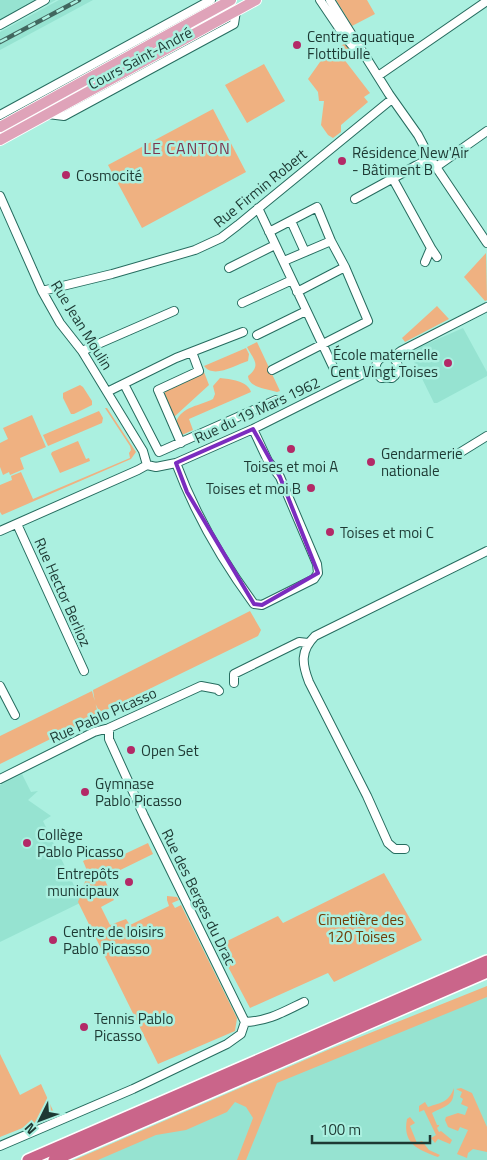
<svg xmlns="http://www.w3.org/2000/svg" width="487" height="1160" font-family="'Titillium Web',sans-serif">
  <rect width="100%" height="100%" fill="#abf0e0"/>
  <path fill="#96e3d1" d="M0 0H56L0 30Z
    M59 0H93L0 50V32Z
    M463 328 487 372V376L437 403H434L410 354 422 346Z
    M22 774 31 792 38 791 28 800 51 816 43 821 82 902 0 942V785Z
    M487 995V1160H96L222 1105Z"/>
  <path fill="#efb181" d="M336 0H367L375 14 352 26Z
    M345 43 351 51 343 58 370 93 364 97 368 102 341 125V132L333 138 328 135 321 125 324 101H319L318 92 308 79 320 62Z
    M264 64 285 101 247 123 225 85Z
    M213 109 246 172 142 228 108 165Z
    M486 253 487 300 485 301 464 277Z
    M437 306 449 319 405 342 402 338Z
    M257 342 280 391 277 392C266 388 249 388 248 376 262 365 253 359 247 347Z
    M246 348 249 354 248 361C235 365 214 379 204 366Z
    M204 372 209 385 174 417 164 394 166 390Z
    M220 378C230 379 248 381 251 392L189 419 193 430 182 435 176 422C182 406 200 406 213 399L215 394 213 386Z
    M80 385 83 387 92 401V405L74 414H71L63 398V393Z
    M105 408H107L136 452 131 459 2 515 0 512V485L12 480 11 476 21 472 33 499 130 458 129 453 131 450 130 446Z
    M99 411 103 418 102 423 48 446 43 435Z
    M32 415 46 447 20 458 24 469 10 475 9 472 3 475 0 467V443L8 439 3 428Z
    M78 441 86 459 89 458 90 461 60 473 51 454 52 452Z
    M250 611 261 630 258 636 100 713 95 703 93 690Z
    M92 691 98 713 97 716 0 764V736Z
    M148 843 153 854 104 878 114 900 101 907 110 925 126 919 130 925 169 906 167 900V896L177 897 179 900 172 903 175 908 181 905 237 1018 235 1031 158 1064 78 902 88 873 83 861 109 848 114 859Z
    M384 873 422 940 334 982 328 973 250 1008 217 946 278 916 283 923Z
    M487 986V997L277 1083 246 1160H237L253 1118 246 1107 235 1102 227 1112 186 1130 156 1135 98 1160H74L330 1049Z
    M0 1054 20 1095 41 1084 55 1115 0 1137Z
    M454 1088C454 1106 447 1105 432 1113L437 1125H439V1126L437 1128 439 1132 441 1131 452 1140 450 1144 438 1139 435 1143 431 1138 436 1135 424 1110 419 1112V1106L425 1102 428 1107C442 1102 448 1103 454 1088Z
    M461 1088 472 1093 487 1127V1152L473 1149 468 1153 467 1158 457 1154 468 1130 460 1127 458 1131 448 1127 445 1120 446 1117 458 1113 465 1115 468 1107 461 1104 463 1099 460 1097 462 1092 456 1089Z
    M410 1117 415 1123 410 1126 417 1143 422 1141 429 1150 440 1155 438 1157C419 1150 402 1144 407 1119Z"/>
  <g fill="none" stroke-linecap="round" stroke-linejoin="round">
    <defs>
      <path id="minor" d="M320 0 345 37 361 56
        M330 0 389 94 418 135 430 158 487 243
        M0 25 45 0
        M378 76 487 1
        M48 114 64 116 234 24 236 11
        M0 115 211 0
        M436 167 487 131
        M393 179 431 248 425 262
        M0 196 42 291 60 323 82 351 143 451 147 465
        M355 199 430 158
        M258 208 336 373
        M291 221 305 252
        M269 232 317 207 331 241
        M431 248 437 257
        M284 261 331 241 345 267
        M229 268 275 245
        M42 291 112 274 195 250 221 238 238 225 392 99
        M242 303 292 280
        M257 335 306 311
        M82 351 174 311
        M393 357C400 365 400 372 392 378H381C370 367 378 353 393 357L401 351 487 307
        M272 370 368 321 345 267 297 292
        M124 384 159 452 276 400
        M107 392 176 358 243 332
        M181 443 158 390 199 371 192 352
        M461 452 487 436
        M176 463C194 511 223 562 254 604L262 605 314 579 318 573 317 564 280 477 268 461 253 429
        M147 465 156 467 176 463 253 429 375 368
        M17 524 84 671
        M0 531 138 470 147 465
        M234 683V674L299 642 308 643
        M0 686 15 715
        M109 728V739L144 816 245 1022
        M0 779 94 732 109 728 201 686 217 689 219 691
        M405 849H395L388 843 367 796 309 682C302 664 300 651 315 636L487 551
        M245 1022C269 1021 283 1012 304 1002
        M0 1146 133 1089 227 1044 241 1034 245 1022"/>
      <path id="major" d="M0 127 231 0
        M0 140 256 0"/>
      <path id="highway" d="M28 1160 487 961
        M54 1160 487 972"/>
    </defs>
    <use href="#minor" stroke="#266c5f" stroke-width="10"/>
    <use href="#major" stroke="#fff" stroke-width="12"/>
    <use href="#highway" stroke="#fff" stroke-width="14"/>
    <use href="#minor" stroke="#fff" stroke-width="8"/>
    <use href="#major" stroke="#dfa3b9" stroke-width="10"/>
    <use href="#highway" stroke="#ca658a" stroke-width="11"/>
    <defs>
      <path id="rail" d="M0 42 79 0"/>
    </defs>
    <use href="#rail" stroke="#41675f" stroke-width="4.5"/>
    <use href="#rail" stroke="#abf0e0" stroke-width="2.5" stroke-dasharray="8" stroke-linecap="butt"/>
  </g>
  <path fill="none" stroke="#7b2cbf" stroke-width="4" stroke-linejoin="round" d="M253 429 280 477 318 573 262 605 254 604 187 492 176 463Z"/>
  <g fill="#b32967" stroke="#abf0e0" stroke-width="2">
    <circle cx="297" cy="45" r="5"/>
    <circle cx="342" cy="161" r="5"/>
    <circle cx="66" cy="175" r="5"/>
    <circle cx="448" cy="363" r="5"/>
    <circle cx="291" cy="449" r="5"/>
    <circle cx="371" cy="462" r="5"/>
    <circle cx="311" cy="488" r="5"/>
    <circle cx="330" cy="532" r="5"/>
    <circle cx="131" cy="750" r="5"/>
    <circle cx="85" cy="792" r="5"/>
    <circle cx="27" cy="843" r="5"/>
    <circle cx="129" cy="882" r="5"/>
    <circle cx="53" cy="940" r="5"/>
    <circle cx="84" cy="1027" r="5"/>
  </g>
  <g text-anchor="middle" dominant-baseline="central" stroke-width="5" stroke-linejoin="round" paint-order="stroke">
    <g font-size="15" fill="#1d3933" stroke="#abf0e0" text-anchor="start">
      <text x="307" y="36">Centre aquatique<tspan x="307" dy="17">Flottibulle</tspan></text>
      <text x="352" y="152">Résidence New'Air<tspan x="352" dy="17">- Bâtiment B</tspan></text>
      <text x="76" y="175">Cosmocité</text>
      <text x="438" y="354" text-anchor="end">École maternelle<tspan x="438" dy="17">Cent Vingt Toises</tspan></text>
      <text x="381" y="453">Gendarmerie<tspan x="381" dy="17">nationale</tspan></text>
      <text x="291" y="466" text-anchor="middle">Toises et moi A</text>
      <text x="301" y="488" text-anchor="end">Toises et moi B</text>
      <text x="340" y="532">Toises et moi C</text>
      <text x="141" y="750">Open Set</text>
      <text x="95" y="783">Gymnase<tspan x="95" dy="17">Pablo Picasso</tspan></text>
      <text x="37" y="834">Collège<tspan x="37" dy="17">Pablo Picasso</tspan></text>
      <text x="119" y="873" text-anchor="end">Entrepôts<tspan x="119" dy="17">municipaux</tspan></text>
      <text x="63" y="931">Centre de loisirs<tspan x="63" dy="17">Pablo Picasso</tspan></text>
      <text x="94" y="1018">Tennis Pablo<tspan x="94" dy="17">Picasso</tspan></text>
    </g>
    <g font-size="15" fill="#1d3933" stroke="#abf0e0">
      <text transform="translate(140 58) rotate(-28)">Cours Saint-André</text>
      <text transform="translate(260 188) rotate(-39)">Rue Firmin Robert</text>
      <text transform="translate(82 325) rotate(58)">Rue Jean Moulin</text>
      <text transform="translate(257 410) rotate(-25)">Rue du 19 Mars 1962</text>
      <text transform="translate(63 592) rotate(66)">Rue Hector Berlioz</text>
      <text transform="translate(103 715) rotate(-24)">Rue Pablo Picasso</text>
      <text transform="translate(199 897) rotate(64)">Rue des Berges du Drac</text>
    </g>
    <g font-size="15" fill="#6f3b06" stroke="#abf0e0">
      <text x="361" y="919">Cimetière des<tspan x="361" dy="17">120 Toises</tspan></text>
    </g>
    <g font-size="16" letter-spacing="1" fill="#7c3750" stroke="#abf0e0">
      <text x="187" y="148">LE CANTON</text>
    </g>
  </g>
  <g transform="translate(40 1120) rotate(228)" stroke="#abf0e0" stroke-width="4" paint-order="stroke">
  <path d="M0-4L9 19L0 12L-9 19Z" fill="#1d3933"/>
  <text y="-8" font-size="14" font-weight="bold" text-anchor="middle" fill="#1d3933">N</text>
  </g>
  <path d="M312 1135v8h118v-8" fill="none" stroke="#1d3933" stroke-width="2.5"/>
  <text x="320" y="1135" font-size="15" fill="#1d3933" stroke="#abf0e0" stroke-width="4" paint-order="stroke">100 m</text>
</svg>
